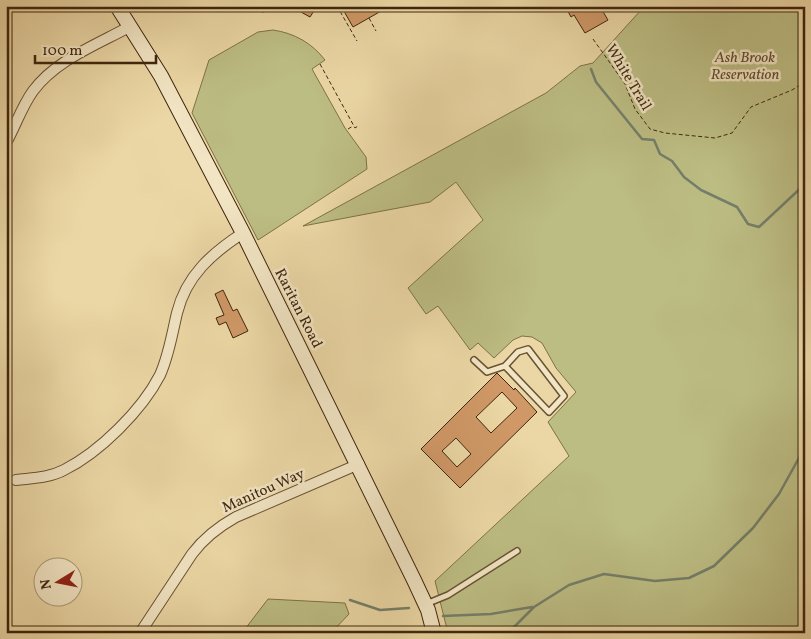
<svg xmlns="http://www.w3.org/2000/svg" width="811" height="639" font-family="Vollkorn,serif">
<rect width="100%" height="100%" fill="#ebd7a5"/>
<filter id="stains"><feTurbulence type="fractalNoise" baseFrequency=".004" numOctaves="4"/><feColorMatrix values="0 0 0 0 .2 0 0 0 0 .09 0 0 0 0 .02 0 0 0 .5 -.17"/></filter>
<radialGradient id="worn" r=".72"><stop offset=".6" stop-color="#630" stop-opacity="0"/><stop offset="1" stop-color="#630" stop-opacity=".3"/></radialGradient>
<path fill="#bcbd83" stroke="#7e7248" d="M 641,6 L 805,6 L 805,633 L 448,633 L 435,581 L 569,456 L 548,422 L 576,392 L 556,368 L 542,343 L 532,337 L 522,336 L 513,340 L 494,358 L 478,343 L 470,350 L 438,306 L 426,314 L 408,288 L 483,220 L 456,182 L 430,202 L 303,226 L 546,93 L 580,66 L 593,63 L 641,10 Z
M 273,30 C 294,33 312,43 325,60 L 312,69 L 345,128 L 366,157 L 367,169 L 258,240 L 192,113 L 209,60 L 258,32 Z
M 268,599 L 345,603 L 349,614 L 331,633 L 242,633 Z"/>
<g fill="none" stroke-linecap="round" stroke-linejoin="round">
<path stroke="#747f6a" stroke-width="2.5" d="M 591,69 L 596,82 L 642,139 L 654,140 L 660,154 L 672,161 L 684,177 L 701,190 L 737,207 L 748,224 L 759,227 L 805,184
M 350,600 L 380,610 L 409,608
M 443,616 L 491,614 L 532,607
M 508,633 L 534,607 L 569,585 L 604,574 L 655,581 L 689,578 L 714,566 L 753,528 L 779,494 L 805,447"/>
</g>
<path fill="#d09867" stroke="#3f260e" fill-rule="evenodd" d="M 290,6 L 317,6 L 310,17 Z
M 341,6 L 390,6 L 353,27 Z
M 565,6 L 606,6 L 602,10 L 608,20 L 585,33 L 574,15 L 571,17 Z
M 223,290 L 233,311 L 237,309 L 248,331 L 233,338 L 226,322 L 219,325 L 216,318 L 224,315 L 215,294 Z
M 497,373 L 514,390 L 515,388 L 537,412 L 460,488 L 421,449 ZM 502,392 L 517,408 L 491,433 L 476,417 ZM 456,438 L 471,454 L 457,467 L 442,451 Z"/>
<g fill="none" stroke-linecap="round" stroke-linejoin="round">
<defs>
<path id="lane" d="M 528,349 L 564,396 L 549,412 L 505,366 L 518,352 Z
M 474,360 L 487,372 L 505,366
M 426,604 L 448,595 L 517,551"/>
<path id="street" d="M 6,143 C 15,127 22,106 33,91 C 56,60 96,45 129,27
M 16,480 C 32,478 49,478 64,470 C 100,452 142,410 160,375 C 169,355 172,334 177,313 C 186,276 212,253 243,233
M 140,633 L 192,554 C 204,538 218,527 236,517 L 359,464"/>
<path id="secondary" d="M 117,6 L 161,76 L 243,233 L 414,580 L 428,610 L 434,633"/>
</defs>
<use href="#lane" stroke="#6a5234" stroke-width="8"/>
<use href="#street" stroke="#6a5234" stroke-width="12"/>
<use href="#secondary" stroke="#3f260e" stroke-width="16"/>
<path stroke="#3f260e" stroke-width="1" stroke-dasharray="4 2.5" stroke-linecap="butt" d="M 337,6 L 357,41
M 263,13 L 263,6
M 369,18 L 376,31
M 593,39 L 625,84 L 635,109 L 650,129 L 665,133 L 715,138 L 732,133 L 751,107 L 792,90 L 805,82
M 320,64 L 355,128 L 358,126
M 348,129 L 353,126"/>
<use href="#lane" stroke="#f2e5c4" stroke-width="5"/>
<use href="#street" stroke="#f2e5c4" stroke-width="10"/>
<use href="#secondary" stroke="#f2e5c4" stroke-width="14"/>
</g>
<g text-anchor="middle" stroke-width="5" stroke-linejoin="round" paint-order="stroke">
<g font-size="15" font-style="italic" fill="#5e4c2b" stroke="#f2e5c4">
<text x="745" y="62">Ash Brook<tspan x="745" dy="17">Reservation</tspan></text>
</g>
<g font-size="15" fill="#3f260e" stroke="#f2e5c4">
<text transform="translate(629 77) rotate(59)" y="5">White Trail</text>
<text transform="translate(299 308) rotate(63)" y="5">Raritan Road</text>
<text transform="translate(263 490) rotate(-24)" y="5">Manitou Way</text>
</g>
</g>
<rect width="811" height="639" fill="none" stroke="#ebd7a5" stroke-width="25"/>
<rect x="8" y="8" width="796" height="624" fill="none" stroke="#3f260e" stroke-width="2.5"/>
<rect x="12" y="12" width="786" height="614" fill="none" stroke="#3f260e"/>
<g transform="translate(58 582) rotate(260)"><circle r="24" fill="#f2e5c4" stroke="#aa997b"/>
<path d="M0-4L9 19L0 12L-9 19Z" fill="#8f2418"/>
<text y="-8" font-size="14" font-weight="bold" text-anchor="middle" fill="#3f260e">N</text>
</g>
<path d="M35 55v8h121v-8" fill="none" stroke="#3f260e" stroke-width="2.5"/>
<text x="42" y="55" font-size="15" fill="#3f260e" stroke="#f2e5c4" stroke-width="4" paint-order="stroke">100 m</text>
<rect width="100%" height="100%" filter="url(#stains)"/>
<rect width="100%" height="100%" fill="url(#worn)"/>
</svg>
